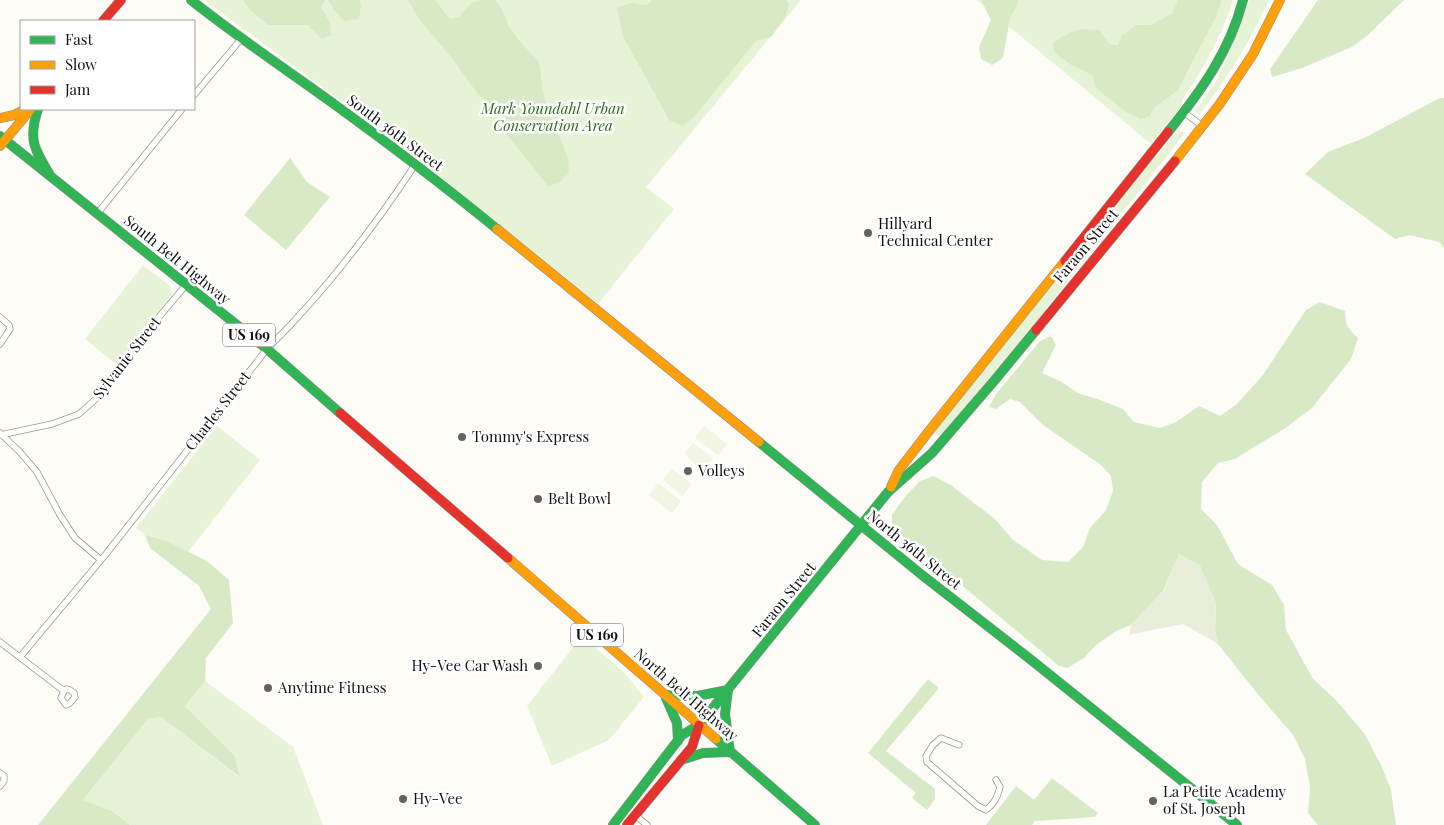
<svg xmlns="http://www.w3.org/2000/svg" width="1444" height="825" font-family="'Playfair Display',serif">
<rect width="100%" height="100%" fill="#fdfcf7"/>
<path fill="#e7f3d7" d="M 204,0 L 801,0 L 646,187 L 674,209 L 598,304 L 395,140 Z
M 977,0 L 1233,0 C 1222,36 1204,68 1183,99 L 1181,107 L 1151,144 Z
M 1249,0 L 1269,0 C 1250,41 1227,79 1199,115 L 1195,111 L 1215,83 L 1227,60 L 1230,47 L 1240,25 Z
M 1182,131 L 1185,133 L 1024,337 L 955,420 L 940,437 L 933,432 L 1154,155 L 1157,156 L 1174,135 Z
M 143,265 L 170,286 L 172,296 L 151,320 L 117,365 L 85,339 Z
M 217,426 L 260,460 L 188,552 L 167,541 L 145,535 L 136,528 Z
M 582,636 L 625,673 L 644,697 L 609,740 L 552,766 L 527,706 Z
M 205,681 L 293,747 L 323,825 L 130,825 L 112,811 L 83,800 L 148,719 L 161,717 L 239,777 L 234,755 L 185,706 Z"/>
<path fill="#d8eac5" d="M 243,0 L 325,0 L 321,7 L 330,23 L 331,35 L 322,39 L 308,25 L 268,25 L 251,11 Z
M 328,0 L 359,0 L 361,5 L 359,19 L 344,21 L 334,10 Z
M 408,0 L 435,0 L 450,19 L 460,17 C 471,0 474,0 495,0 C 503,8 505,18 510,28 C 517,40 529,51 539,61 L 543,93 L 552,120 L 568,157 L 569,173 L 559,183 L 548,186 L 504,131 L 492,106 L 478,94 L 451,57 L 419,19 Z
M 652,0 L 786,0 L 789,5 L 785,18 L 771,37 L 756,41 L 693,118 L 682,126 L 669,120 L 623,36 L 617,7 L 632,3 L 647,5 Z
M 981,0 L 1018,0 L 1017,6 L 1010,18 L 1003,58 L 992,65 L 981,59 L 979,47 L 991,20 Z
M 1178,0 L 1222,0 L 1215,19 L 1177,91 L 1154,108 L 1150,116 L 1141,119 L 1126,112 L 1097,89 L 1092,75 L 1071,65 L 1054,52 L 1053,42 L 1069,33 L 1083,29 L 1100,30 L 1109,44 L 1118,45 L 1122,35 L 1137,25 L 1150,25 L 1172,14 Z
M 1318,0 L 1404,0 L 1368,35 L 1352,47 L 1302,68 L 1272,77 L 1270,69 Z
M 1440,98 L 1444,98 L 1444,248 L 1439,242 L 1409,235 L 1395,239 L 1305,174 L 1328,152 L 1364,138 Z
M 290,158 L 307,182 L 330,197 L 286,250 L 244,215 Z
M 1320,302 L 1345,311 C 1345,324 1348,329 1358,338 L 1351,359 L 1312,408 L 1284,429 L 1235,459 L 1218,463 L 1202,482 L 1201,509 L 1217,525 L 1238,564 L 1272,585 L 1284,605 L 1286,630 L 1313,679 L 1335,699 L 1364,733 L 1381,765 L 1391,790 L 1396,825 L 1318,825 L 1308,813 L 1310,787 L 1305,759 L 1293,735 L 1257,693 L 1217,643 L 1215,628 L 1216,604 L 1200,566 L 1179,554 L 1163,591 L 1131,625 L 1116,631 L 1096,645 L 1084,658 L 1067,668 L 1059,666 L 901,535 L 892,525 L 892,515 L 904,498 L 920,481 L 934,476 L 952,486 L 995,519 L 1013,540 L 1042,560 L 1068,562 L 1083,547 L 1090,528 L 1106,510 L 1113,491 L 1111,476 L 1101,465 L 1043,425 L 1020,402 L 1010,399 L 996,409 L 989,407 L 996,394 L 1040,341 L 1051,336 L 1056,345 L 1042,373 L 1060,381 L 1078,393 L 1100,400 L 1123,409 L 1134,422 L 1160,428 L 1176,422 L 1199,406 L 1220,416 L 1237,404 L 1263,375 L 1306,310 Z
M 145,535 L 167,541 L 207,561 L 229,580 L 233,623 L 206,658 L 205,681 L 185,706 L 234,755 L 240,777 L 161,717 L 148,719 L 83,800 L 112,811 L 130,825 L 38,825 L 211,609 L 199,586 L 150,548 Z
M 928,679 L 939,688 L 886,751 L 935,789 L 935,799 L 927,810 L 912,798 L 916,793 L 868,753 Z
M 1052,778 L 1098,813 L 1095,817 L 1035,821 L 1032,825 L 986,825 L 1016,786 L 1034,800 Z"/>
<path fill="#e9eedb" d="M 1179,554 L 1200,566 L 1216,604 L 1215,628 L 1217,643 L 1183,624 L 1147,631 L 1129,635 L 1131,625 L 1164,590 Z"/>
<path fill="#f0f6e1" d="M 704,426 L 727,444 L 718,455 L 695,438 Z
M 693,443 L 713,458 L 703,470 L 684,454 Z
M 672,469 L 692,484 L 682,496 L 663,480 Z
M 658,483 L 681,501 L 672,513 L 649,495 Z"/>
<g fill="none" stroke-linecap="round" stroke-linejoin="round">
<defs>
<path id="street" d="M 194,95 L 242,38
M 1184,112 L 1202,126
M 97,214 L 182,109
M 0,317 L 9,325 L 10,329 L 0,344
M 0,433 L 19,451 L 37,472 L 60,515 L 75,538 L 101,560
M 0,435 L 52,424 L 79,414 L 98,397 L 143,336 L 186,285
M 0,642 L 64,691
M 20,657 L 106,554 L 267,349 C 323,294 372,230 415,165
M 66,689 L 70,690 L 74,693 L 75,697 L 70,703 L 66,705 L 61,698 L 64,691 Z
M 959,745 L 941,738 L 933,745 L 926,756 L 927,762 L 978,806 L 986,810 C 994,804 997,798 1000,787 L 996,780
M 0,773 L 4,776 L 4,781 L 0,786
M 635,815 L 647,825"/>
<path id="fast" d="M 191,0 C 235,35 281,66 327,99 C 385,141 442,184 497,229
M 38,109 C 28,139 34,149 50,175
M 1168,132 C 1201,91 1230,51 1243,0
M 0,136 L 267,349 L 340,413
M 759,442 L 922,575 L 1030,659 L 1237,825
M 665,695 L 697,696 L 728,690 L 725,714 L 730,752 L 703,753 L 681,760
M 666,698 L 677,723 L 678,741
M 716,739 L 815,825
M 613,825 L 682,735 L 699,725 L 888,492 L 932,453 L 994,381 L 1036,330"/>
<path id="slow" d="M 0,118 L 14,115 L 26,109
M 0,146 L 31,109
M 1175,161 L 1219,105 L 1253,54 L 1280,0
M 497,229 L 759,442
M 891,487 L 899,470 L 929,431 L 1065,261
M 508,558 L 716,739"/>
<path id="jam" d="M 103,21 L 121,0
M 1065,261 L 1168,132
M 1036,330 L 1175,161
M 340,413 L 508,558
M 627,825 L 692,747 L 699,725"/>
</defs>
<use href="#street" stroke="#979795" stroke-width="7"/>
<use href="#fast" stroke="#8e8d8b" stroke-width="10"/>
<use href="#slow" stroke="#8e8d8b" stroke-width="10"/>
<use href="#jam" stroke="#8e8d8b" stroke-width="10"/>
<use href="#street" stroke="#fffffe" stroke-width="5.5"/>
<use href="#fast" stroke="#30b455" stroke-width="9"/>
<use href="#slow" stroke="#ff9f0a" stroke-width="9"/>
<use href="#jam" stroke="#e5322d" stroke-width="9"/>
</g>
<g fill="#646362" stroke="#fff" stroke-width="2">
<circle cx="868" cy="233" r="5"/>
<circle cx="462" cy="437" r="5"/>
<circle cx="688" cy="471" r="5"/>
<circle cx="538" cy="499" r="5"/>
<circle cx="538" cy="666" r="5"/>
<circle cx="268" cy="688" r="5"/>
<circle cx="403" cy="799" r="5"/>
<circle cx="1153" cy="801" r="5"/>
</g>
<g text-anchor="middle" stroke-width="5" stroke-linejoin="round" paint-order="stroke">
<g fill="#fff" stroke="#585858" stroke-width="1">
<rect x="223" y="323.5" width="52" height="23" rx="4"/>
<rect x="571" y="623.5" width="52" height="23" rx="4"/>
</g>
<g font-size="14" font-weight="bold" fill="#111">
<text x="249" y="340">US 169</text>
<text x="597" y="640">US 169</text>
</g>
<g font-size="15" font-style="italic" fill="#2f6b1f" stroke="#fff">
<text x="553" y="114">Mark Youndahl Urban<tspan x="553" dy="17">Conservation Area</tspan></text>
</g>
<g font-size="15" fill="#111" stroke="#fff">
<text transform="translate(395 133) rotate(37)" y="5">South 36th Street</text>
<text transform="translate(1086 246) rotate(-50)" y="5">Faraon Street</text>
<text transform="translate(177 260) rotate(39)" y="5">South Belt Highway</text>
<text transform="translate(127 358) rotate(-52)" y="5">Sylvanie Street</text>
<text transform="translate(218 411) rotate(-52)" y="5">Charles Street</text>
<text transform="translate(914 550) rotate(39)" y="5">North 36th Street</text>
<text transform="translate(784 600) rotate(-51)" y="5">Faraon Street</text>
<text transform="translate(686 695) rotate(41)" y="5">North Belt Highway</text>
</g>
<g font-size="15" fill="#111" stroke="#fff" text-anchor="start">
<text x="878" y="229">Hillyard<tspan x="878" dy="17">Technical Center</tspan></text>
<text x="472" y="442">Tommy's Express</text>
<text x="698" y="476">Volleys</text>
<text x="548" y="504">Belt Bowl</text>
<text x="528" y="671" text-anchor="end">Hy-Vee Car Wash</text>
<text x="278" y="693">Anytime Fitness</text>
<text x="1163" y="797">La Petite Academy<tspan x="1163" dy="17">of St. Joseph</tspan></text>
<text x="413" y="804">Hy-Vee</text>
</g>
</g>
<rect x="20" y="20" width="175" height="90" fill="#ffffff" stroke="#a0a0a0"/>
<rect x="30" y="36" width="25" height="8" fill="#30b455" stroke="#a0a0a0"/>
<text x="65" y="45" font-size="15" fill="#111111">Fast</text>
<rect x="30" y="61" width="25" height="8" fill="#ff9f0a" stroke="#a0a0a0"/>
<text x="65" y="70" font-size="15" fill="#111111">Slow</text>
<rect x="30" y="86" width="25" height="8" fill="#e5322d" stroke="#a0a0a0"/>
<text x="65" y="95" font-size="15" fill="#111111">Jam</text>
</svg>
